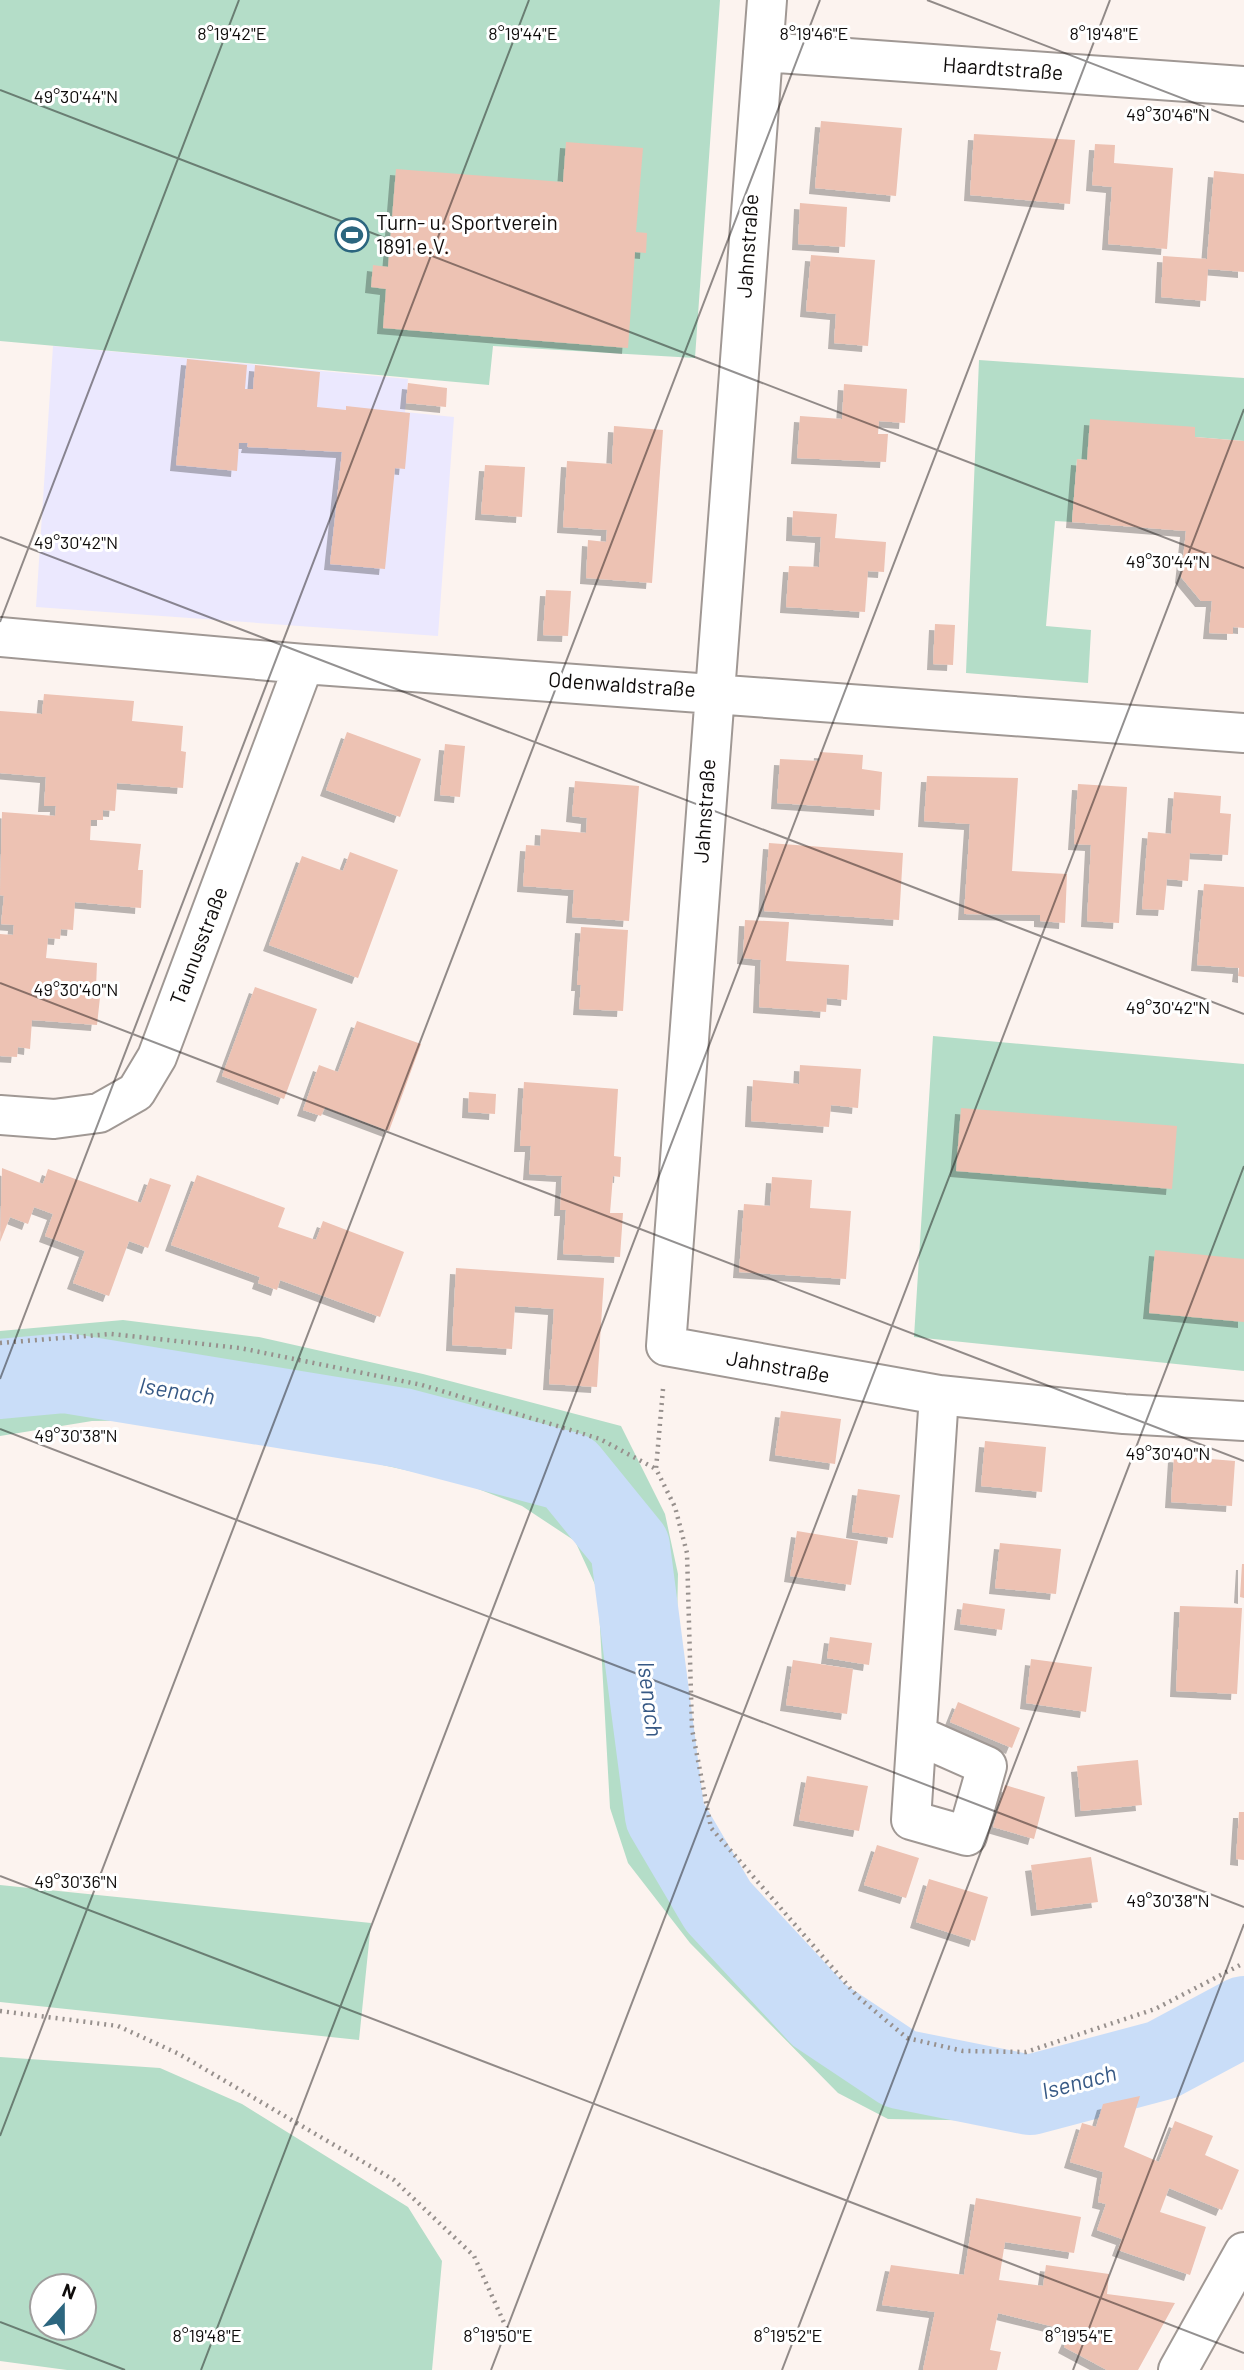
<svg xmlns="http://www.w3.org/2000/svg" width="1244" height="2370" font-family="Barlow,sans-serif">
<defs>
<filter id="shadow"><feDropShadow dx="-6" dy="6" stdDeviation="0" flood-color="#0004"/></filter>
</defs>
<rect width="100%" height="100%" fill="#fcf3ef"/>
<path fill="#ebe8fe" d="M 53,346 L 408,379 L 405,412 L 454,417 L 438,636 L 36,607 Z"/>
<path fill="#b4ddc8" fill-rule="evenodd" d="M 0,0 L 720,0 L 695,358 L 493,346 L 489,385 L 0,341 Z
M 979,360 L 1244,378 L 1244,441 L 1195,437 L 1195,427 L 1087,460 L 1077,459 L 1072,522 L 1055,521 L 1046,626 L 1091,630 L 1088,683 L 966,673 Z
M 933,1036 L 1244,1064 L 1244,1371 L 914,1337 Z
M 123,1320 L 259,1337 L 423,1374 L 621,1426 L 665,1514 L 678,1574 L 676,1669 L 688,1822 L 753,1908 L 861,2021 L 930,2068 L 1037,2074 L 1244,1992 L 1244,2038 L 1137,2094 L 1061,2113 L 1004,2121 L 888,2119 L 838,2093 L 690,1943 L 628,1863 L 610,1808 L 598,1591 L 575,1541 L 522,1506 L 460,1482 L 178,1420 L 92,1421 L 0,1436 L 0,1331 Z
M 0,1885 L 371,1923 L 359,2040 L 0,2002 Z
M 0,2057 L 160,2068 L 242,2104 L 408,2207 L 442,2261 L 432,2370 L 67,2370 L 0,2361 ZM 42,2286 L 84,2286 L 84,2328 L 42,2328 Z"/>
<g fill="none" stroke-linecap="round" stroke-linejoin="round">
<path stroke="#c9ddf8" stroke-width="80" d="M 0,1379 L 65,1373 L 402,1428 L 569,1472 L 630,1547 L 665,1816 L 718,1906 L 819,2015 L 900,2069 L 1030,2095 L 1162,2060 L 1244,2016"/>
</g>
<path fill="#edc2b3" filter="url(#shadow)" d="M 821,121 L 902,128 L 896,196 L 815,188 Z
M 974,134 L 1075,140 L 1070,204 L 970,195 Z
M 566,142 L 643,148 L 636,232 L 647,233 L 646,253 L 635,252 L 628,348 L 383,328 L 386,289 L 371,287 L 373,265 L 388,267 L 396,169 L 563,182 Z
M 1095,144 L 1115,145 L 1114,163 L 1173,168 L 1167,249 L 1108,244 L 1112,187 L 1092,185 Z
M 1214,171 L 1244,174 L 1244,272 L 1208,269 L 1206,301 L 1161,297 L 1163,256 L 1207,259 Z
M 800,203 L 847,207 L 845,247 L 798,244 Z
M 811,255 L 875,260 L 868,346 L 834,343 L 836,314 L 806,311 Z
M 187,359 L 247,365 L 245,389 L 253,389 L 255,365 L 320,372 L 317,407 L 346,410 L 346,406 L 410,413 L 405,469 L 395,468 L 385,569 L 330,564 L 342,452 L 247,447 L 248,443 L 239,443 L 237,471 L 176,465 Z
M 408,383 L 447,388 L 446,407 L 406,403 Z
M 844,384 L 907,389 L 905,423 L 879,421 L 878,434 L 888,434 L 886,462 L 797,458 L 800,416 L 842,419 Z
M 1090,419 L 1195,427 L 1195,437 L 1244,441 L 1244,628 L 1233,627 L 1233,634 L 1209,633 L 1212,601 L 1201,601 L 1181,577 L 1186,531 L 1072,522 L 1077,459 L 1087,460 Z
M 614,426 L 663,430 L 652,583 L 586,578 L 588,540 L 606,542 L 607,530 L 563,527 L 567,461 L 612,464 Z
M 485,465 L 525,467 L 522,517 L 481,514 Z
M 793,511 L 837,514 L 835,538 L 886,542 L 884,572 L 868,571 L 865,612 L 786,607 L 789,566 L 819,567 L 821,537 L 792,535 Z
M 546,590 L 571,591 L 568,636 L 543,635 Z
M 935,624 L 955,625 L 953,665 L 933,664 Z
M 44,694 L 134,701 L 132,721 L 183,726 L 181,751 L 186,752 L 183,788 L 117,783 L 115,811 L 103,810 L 103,820 L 91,820 L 90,840 L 141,844 L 138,870 L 143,870 L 141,908 L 75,902 L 73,930 L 61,929 L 60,939 L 48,938 L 46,958 L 97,963 L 96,988 L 101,988 L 97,1025 L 32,1020 L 30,1049 L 18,1047 L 17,1057 L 0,1056 L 0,934 L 13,935 L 14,925 L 1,924 L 4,896 L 0,895 L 2,812 L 55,816 L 56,806 L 44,806 L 46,777 L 0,773 L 0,711 L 42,714 Z
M 347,732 L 421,759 L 400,817 L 326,790 Z
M 445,744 L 465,746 L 460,797 L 440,795 Z
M 820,752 L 863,755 L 862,769 L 882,772 L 880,810 L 777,803 L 780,759 L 819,761 Z
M 927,776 L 1018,778 L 1012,871 L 1067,874 L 1065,923 L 1040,921 L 1040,915 L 964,914 L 970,824 L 924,821 Z
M 575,781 L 639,786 L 629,921 L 572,917 L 574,890 L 523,886 L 526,845 L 540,846 L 541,829 L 586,833 L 587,818 L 572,816 Z
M 1078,784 L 1127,787 L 1119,923 L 1087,921 L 1091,845 L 1074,844 Z
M 1174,792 L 1221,796 L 1220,813 L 1231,814 L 1228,855 L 1190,853 L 1188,881 L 1167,879 L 1164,910 L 1142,909 L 1148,832 L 1171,834 Z
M 769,843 L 903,853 L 899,920 L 764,911 Z
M 350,852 L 398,870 L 358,978 L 269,945 L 302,856 L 343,871 Z
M 1204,884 L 1244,887 L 1244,977 L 1238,976 L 1239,968 L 1197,965 Z
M 745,920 L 789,922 L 786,961 L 849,965 L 847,1000 L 827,998 L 826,1012 L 759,1007 L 761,960 L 743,958 Z
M 581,927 L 628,930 L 623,1011 L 579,1009 L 581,985 L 577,985 Z
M 255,987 L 317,1009 L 284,1099 L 222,1076 Z
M 357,1021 L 421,1044 L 389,1131 L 325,1107 L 321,1116 L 303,1110 L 319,1065 L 338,1072 Z
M 800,1065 L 861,1069 L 858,1108 L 831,1105 L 829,1127 L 751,1121 L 753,1080 L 799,1084 Z
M 524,1082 L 618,1089 L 614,1156 L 621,1157 L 620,1177 L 613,1176 L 610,1213 L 623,1213 L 620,1257 L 563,1254 L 566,1210 L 560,1210 L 562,1176 L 529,1174 L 531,1146 L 520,1146 Z
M 469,1092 L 496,1094 L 495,1114 L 468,1112 Z
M 961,1108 L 1177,1126 L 1172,1189 L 956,1171 Z
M 2,1168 L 43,1184 L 48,1169 L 141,1203 L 150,1178 L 171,1185 L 148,1248 L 129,1241 L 109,1296 L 73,1283 L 85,1251 L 45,1236 L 53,1214 L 34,1207 L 28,1224 L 10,1217 L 0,1242 Z
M 197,1175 L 285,1208 L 278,1227 L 316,1240 L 323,1221 L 404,1252 L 380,1317 L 280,1280 L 277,1290 L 258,1283 L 260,1277 L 171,1245 Z
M 772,1177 L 812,1180 L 810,1208 L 851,1211 L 846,1279 L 739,1272 L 744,1204 L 770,1206 Z
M 1155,1250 L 1244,1259 L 1244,1322 L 1149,1313 Z
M 456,1268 L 604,1278 L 597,1387 L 549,1384 L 554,1309 L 515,1306 L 512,1349 L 452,1345 Z
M 781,1411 L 841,1419 L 835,1464 L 775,1455 Z
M 985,1441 L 1046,1447 L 1042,1492 L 981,1486 Z
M 1174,1456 L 1235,1461 L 1232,1506 L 1171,1502 Z
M 858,1489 L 900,1495 L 893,1538 L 852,1532 Z
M 797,1531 L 858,1541 L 851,1585 L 790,1576 Z
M 1000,1543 L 1061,1549 L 1056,1594 L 995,1588 Z
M 1242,1564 L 1244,1564 L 1244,1598 L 1240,1597 Z
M 963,1603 L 1005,1609 L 1002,1630 L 960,1624 Z
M 1180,1606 L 1242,1608 L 1237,1694 L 1176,1691 Z
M 830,1637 L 872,1643 L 869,1665 L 827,1658 Z
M 1031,1659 L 1092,1667 L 1086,1712 L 1026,1703 Z
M 793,1660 L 853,1669 L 847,1714 L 786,1705 Z
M 958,1702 L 1020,1728 L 1012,1748 L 950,1722 Z
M 1138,1760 L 1142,1805 L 1081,1811 L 1077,1766 Z
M 807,1776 L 868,1786 L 859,1831 L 799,1820 Z
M 1005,1785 L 1045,1797 L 1034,1839 L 993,1827 Z
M 1239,1812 L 1244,1812 L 1244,1860 L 1236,1859 Z
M 877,1845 L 919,1858 L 906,1898 L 864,1885 Z
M 1091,1857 L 1098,1902 L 1037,1910 L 1031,1865 Z
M 929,1879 L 988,1897 L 975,1941 L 916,1922 Z
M 1140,2096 L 1124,2147 L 1159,2162 L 1175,2121 L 1213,2136 L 1205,2155 L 1239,2170 L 1222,2210 L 1169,2188 L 1160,2212 L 1206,2227 L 1190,2275 L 1118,2250 L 1122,2239 L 1097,2230 L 1106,2204 L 1098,2202 L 1103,2172 L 1070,2162 L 1082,2123 L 1096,2127 L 1103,2104 Z
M 976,2198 L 1081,2217 L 1074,2253 L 1005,2242 L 999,2280 L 1043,2286 L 1046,2265 L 1109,2274 L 1107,2294 L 1175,2303 L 1138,2370 L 1107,2370 L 1064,2347 L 1071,2331 L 998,2313 L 990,2350 L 1001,2352 L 997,2370 L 923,2370 L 935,2312 L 882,2305 L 891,2265 L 964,2275 Z"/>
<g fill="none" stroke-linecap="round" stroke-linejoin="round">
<defs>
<path id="minor" d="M 767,0 L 666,1346 L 939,1395 L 1124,1414 L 1244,1421
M 763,52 L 1244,86
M 0,637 L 304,664 L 1244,733
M 0,1115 L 54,1119 L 99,1113 L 136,1092 L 157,1057 L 304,664
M 917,1735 L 987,1766 L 967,1836 L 911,1820 L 939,1395"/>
<path id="secondary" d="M 1178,2370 L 1244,2252"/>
</defs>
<use href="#minor" stroke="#a09894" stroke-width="42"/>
<use href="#secondary" stroke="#a09894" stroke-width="42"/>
<path stroke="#97908d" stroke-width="4.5" stroke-dasharray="2 5" stroke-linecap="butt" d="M 0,1343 L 111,1334 L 240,1348 L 422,1385 L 600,1439 L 656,1469
M 663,1389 L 656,1469 L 675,1507 L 687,1553 L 692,1729 L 711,1828 L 857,1996 L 907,2038 L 963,2051 L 1026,2052 L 1155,2009 L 1244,1963
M 0,2011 L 118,2026 L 179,2054 L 394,2180 L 474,2256 L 510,2336"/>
<use href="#minor" stroke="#fff" stroke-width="38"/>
<use href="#secondary" stroke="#fff" stroke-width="38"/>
</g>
<path fill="none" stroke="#0f0c0b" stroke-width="2" stroke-opacity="0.45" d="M 927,0 L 1244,122M 0,90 L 1244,568M 0,537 L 1244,1014M 0,622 L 239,0M 0,983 L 1244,1461M 0,1379 L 529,0M 0,1429 L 1244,1907M 0,1876 L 1244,2353M 0,2136 L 820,0M 0,2322 L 125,2370M 201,2370 L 1110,0M 491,2370 L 1244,409M 782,2370 L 1244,1166M 1073,2370 L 1244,1924"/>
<defs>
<symbol id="stadium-ring" viewBox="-11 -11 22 22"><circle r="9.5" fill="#fff" stroke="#2c667f" stroke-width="1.5"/><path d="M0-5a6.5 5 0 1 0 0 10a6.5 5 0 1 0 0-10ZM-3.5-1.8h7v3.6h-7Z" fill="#2c667f"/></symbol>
</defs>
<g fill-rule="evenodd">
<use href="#stadium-ring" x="333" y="216" width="38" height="38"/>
</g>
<g text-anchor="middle" stroke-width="6" stroke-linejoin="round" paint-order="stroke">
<g font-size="21" fill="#0f0c0b" stroke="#fff">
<text transform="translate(1003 69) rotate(4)" y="7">Haardtstraße</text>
<text transform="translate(748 246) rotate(-86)" y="7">Jahnstraße</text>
<text transform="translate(622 685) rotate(4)" y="7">Odenwaldstraße</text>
<text transform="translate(705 811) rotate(-86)" y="7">Jahnstraße</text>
<text transform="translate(199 946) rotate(-69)" y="7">Taunusstraße</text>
<text transform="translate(778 1367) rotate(10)" y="7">Jahnstraße</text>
</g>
<g font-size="21" fill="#0f0c0b" stroke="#fff" text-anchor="start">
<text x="376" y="230">Turn- u. Sportverein<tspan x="376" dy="24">1891 e.V.</tspan></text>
</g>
<g font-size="23" font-style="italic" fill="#375985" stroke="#fff">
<text transform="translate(177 1391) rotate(9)" y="8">Isenach</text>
<text transform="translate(650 1699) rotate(83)" y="8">Isenach</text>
<text transform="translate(1079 2082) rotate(-15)" y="8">Isenach</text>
</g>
</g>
<g font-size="18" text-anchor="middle" fill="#0f0c0b" stroke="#fff" stroke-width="6" stroke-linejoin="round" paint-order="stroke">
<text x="232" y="40">8°19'42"E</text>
<text x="523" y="40">8°19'44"E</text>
<text x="814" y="40">8°19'46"E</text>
<text x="1104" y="40">8°19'48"E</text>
<text x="76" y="103">49°30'44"N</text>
<text x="1168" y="121">49°30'46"N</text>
<text x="76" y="549">49°30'42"N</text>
<text x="1168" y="568">49°30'44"N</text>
<text x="76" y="996">49°30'40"N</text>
<text x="1168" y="1014">49°30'42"N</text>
<text x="76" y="1442">49°30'38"N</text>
<text x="1168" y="1460">49°30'40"N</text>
<text x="76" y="1888">49°30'36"N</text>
<text x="1168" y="1907">49°30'38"N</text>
<text x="207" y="2342">8°19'48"E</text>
<text x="498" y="2342">8°19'50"E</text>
<text x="788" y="2342">8°19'52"E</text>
<text x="1079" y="2342">8°19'54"E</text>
</g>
<g transform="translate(63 2307) rotate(21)"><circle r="33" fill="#ffffff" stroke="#9f9e9d" stroke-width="2"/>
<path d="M0-5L12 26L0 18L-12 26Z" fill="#2c667f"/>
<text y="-10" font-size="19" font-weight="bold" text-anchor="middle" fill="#0f0c0b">N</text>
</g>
</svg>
